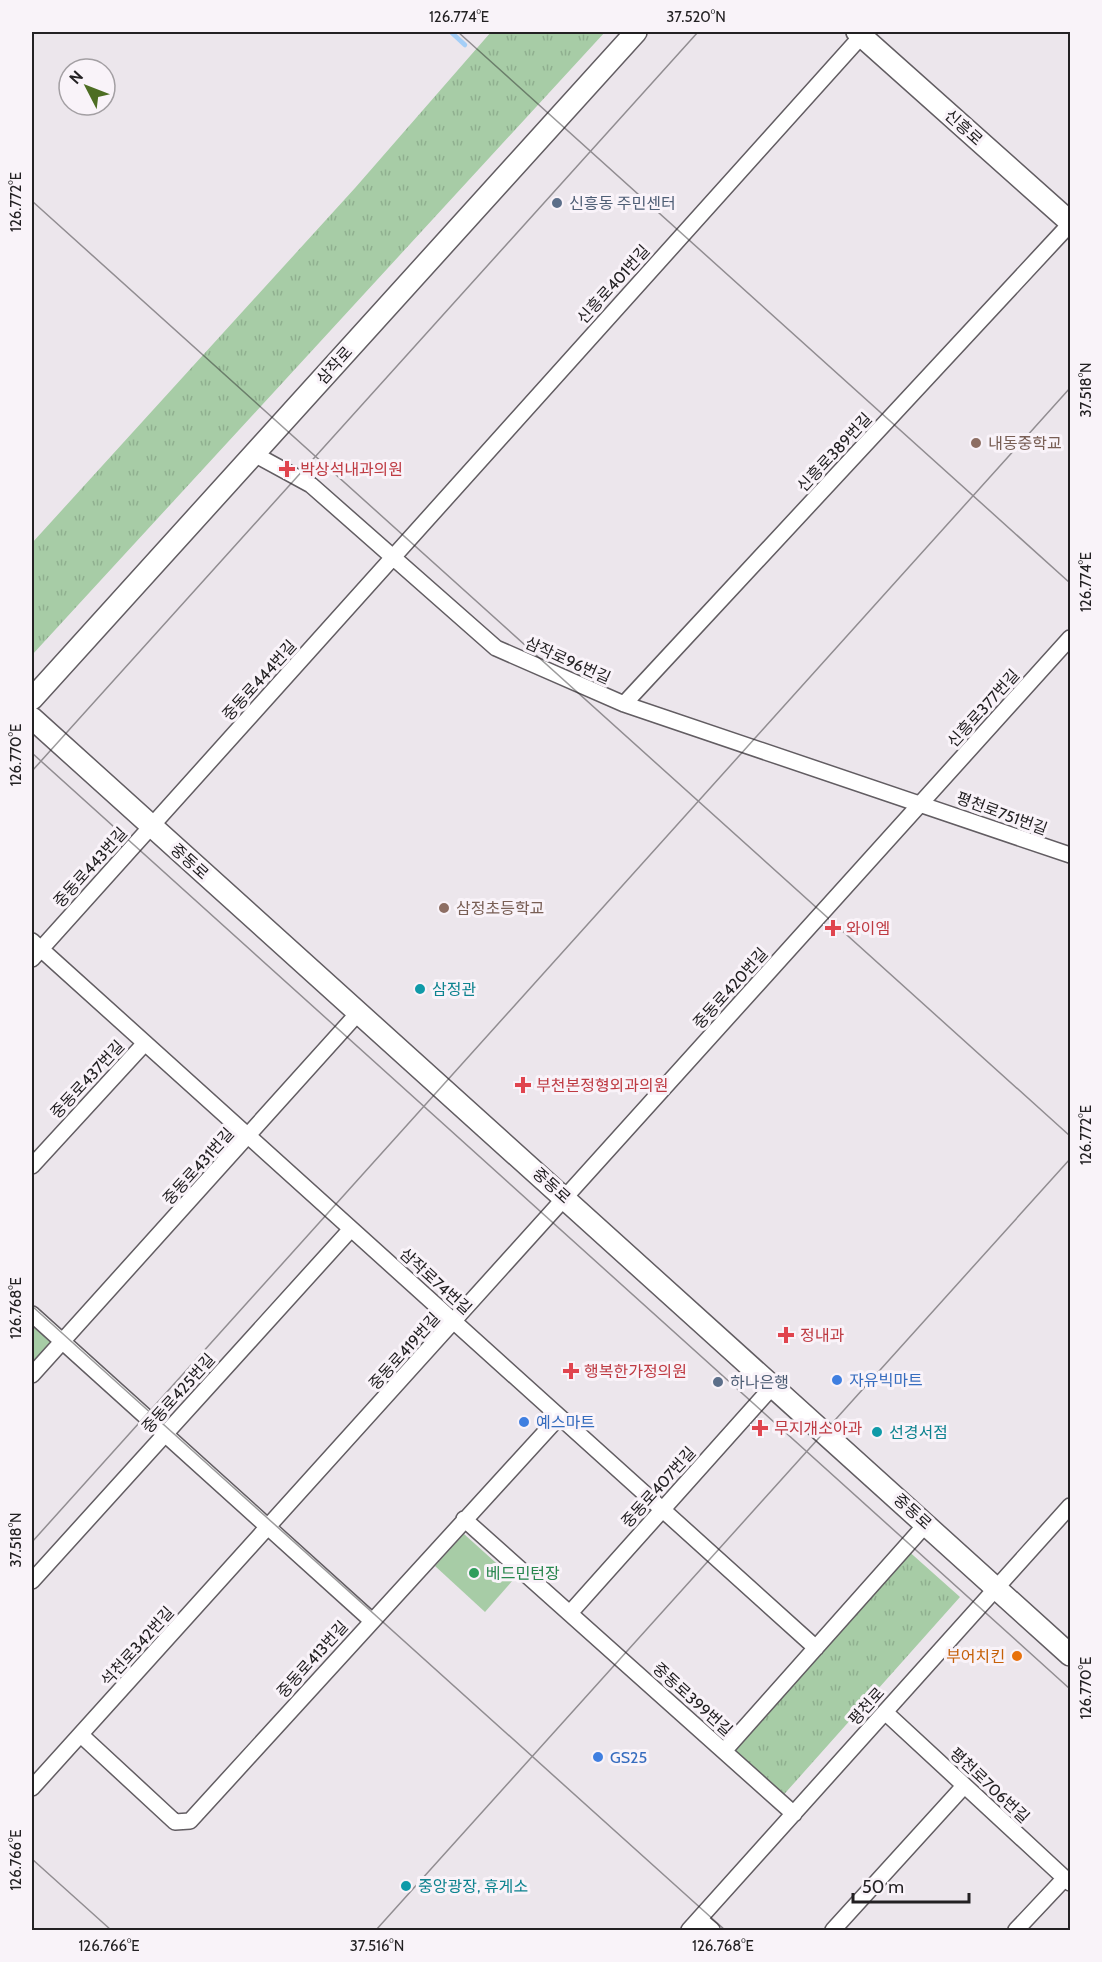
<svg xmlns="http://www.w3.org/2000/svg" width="1102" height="1962" font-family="Cabin,'Noto Sans KR',sans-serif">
<defs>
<pattern id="park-tufts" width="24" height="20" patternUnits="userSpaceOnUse" patternTransform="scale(1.5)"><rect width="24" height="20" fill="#a7cca6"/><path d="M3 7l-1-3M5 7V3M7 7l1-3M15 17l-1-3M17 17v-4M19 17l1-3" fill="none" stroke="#8faf8f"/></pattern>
</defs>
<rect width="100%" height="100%" fill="#ece6ec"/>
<path fill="#a7cca6" d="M 464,1534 L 514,1579 L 485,1612 L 435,1566 Z"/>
<path fill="url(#park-tufts)" d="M 491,32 L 605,32 L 32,655 L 32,543 L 355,188 Z
M 32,1314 L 61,1342 L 32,1375 Z
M 905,1548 L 960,1597 L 779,1800 L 724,1751 Z"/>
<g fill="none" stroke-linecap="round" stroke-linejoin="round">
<path stroke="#a4cef7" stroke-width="4.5" d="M 451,32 L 465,45"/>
<defs>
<path id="street" d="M 254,454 L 311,485 L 496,648 L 624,704 L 1070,855
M 624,704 L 1070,224
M 32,941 L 816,1648
M 32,959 L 865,32
M 32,1166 L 145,1043
M 32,1314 L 371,1620
M 32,1375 L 359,1012
M 464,1519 L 794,1814
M 32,1581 L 351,1229
M 570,1613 L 773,1386
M 885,1712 L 1070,1883
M 81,1735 L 175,1822 L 190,1821 L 559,1417
M 724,1751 L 926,1524
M 32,1788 L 1070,638
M 699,1919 L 712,1930
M 689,1930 L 1070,1506
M 833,1930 L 964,1786
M 1016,1930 L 1065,1878"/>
<path id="secondary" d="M 857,32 L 1070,222
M 32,699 L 636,32
M 32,718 L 1070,1655"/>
</defs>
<use href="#street" stroke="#625d62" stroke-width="18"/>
<use href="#secondary" stroke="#625d62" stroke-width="24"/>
<use href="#street" stroke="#fff" stroke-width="15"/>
<use href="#secondary" stroke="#fff" stroke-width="21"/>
</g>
<path fill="none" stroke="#232123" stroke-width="1.5" stroke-opacity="0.45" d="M 458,32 L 1070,583M 32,201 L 1070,1136M 32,753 L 1070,1689M 32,771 L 698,32M 32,1306 L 725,1930M 32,1542 L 1070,388M 32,1859 L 111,1930M 376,1930 L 1070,1159"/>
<g fill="#5c6f8a" stroke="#f9f3f9" stroke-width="2">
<circle cx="557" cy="203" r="6"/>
<circle cx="718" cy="1382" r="6"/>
</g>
<g fill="#8d6e63" stroke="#f9f3f9" stroke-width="2">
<circle cx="976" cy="443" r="6"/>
<circle cx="444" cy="908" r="6"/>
</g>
<g fill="#e0444e" stroke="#f9f3f9" stroke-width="2">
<path d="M284 460h6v6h6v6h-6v6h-6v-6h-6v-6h6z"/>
<path d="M830 919h6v6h6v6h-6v6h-6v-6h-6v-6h6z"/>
<path d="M520 1076h6v6h6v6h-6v6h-6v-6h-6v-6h6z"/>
<path d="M783 1326h6v6h6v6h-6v6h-6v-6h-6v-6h6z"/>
<path d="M568 1362h6v6h6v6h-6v6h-6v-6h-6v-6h6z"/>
<path d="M757 1419h6v6h6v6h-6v6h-6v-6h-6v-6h6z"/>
</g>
<g fill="#0f9aa8" stroke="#f9f3f9" stroke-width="2">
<circle cx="420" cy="989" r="6"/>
<circle cx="877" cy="1432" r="6"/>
<circle cx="406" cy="1886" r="6"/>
</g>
<g fill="#3f7fe0" stroke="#f9f3f9" stroke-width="2">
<circle cx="837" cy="1380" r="6"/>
<circle cx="524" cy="1422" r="6"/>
<circle cx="598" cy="1757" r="6"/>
</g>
<circle fill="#2e9e5b" stroke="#f9f3f9" stroke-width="2" cx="474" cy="1573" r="6"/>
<circle fill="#e8710a" stroke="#f9f3f9" stroke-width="2" cx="1017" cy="1656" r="6"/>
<g text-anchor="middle" stroke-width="6" stroke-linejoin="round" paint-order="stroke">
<g font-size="16" fill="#232123" stroke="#f9f3f9">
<text transform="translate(964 127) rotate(42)" y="6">신흥로</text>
<text transform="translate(613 284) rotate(-48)" y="6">신흥로401번길</text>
<text transform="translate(334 365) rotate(-48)" y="6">삼작로</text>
<text transform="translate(834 452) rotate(-47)" y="6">신흥로389번길</text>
<text transform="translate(568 660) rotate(24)" y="6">삼작로96번길</text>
<text transform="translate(259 680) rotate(-48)" y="6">중동로444번길</text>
<text transform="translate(983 708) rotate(-48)" y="6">신흥로377번길</text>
<text transform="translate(1002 813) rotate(20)" y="6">평천로751번길</text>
<text transform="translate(190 861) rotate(42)" y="6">중동로</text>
<text transform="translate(90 867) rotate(-48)" y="6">중동로443번길</text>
<text transform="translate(730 988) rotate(-48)" y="6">중동로420번길</text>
<text transform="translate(87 1079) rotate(-47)" y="6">중동로437번길</text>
<text transform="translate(198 1166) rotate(-48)" y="6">중동로431번길</text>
<text transform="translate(552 1185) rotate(42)" y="6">중동로</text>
<text transform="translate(436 1281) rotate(42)" y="6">삼작로74번길</text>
<text transform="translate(404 1351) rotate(-48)" y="6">중동로419번길</text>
<text transform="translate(178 1393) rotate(-48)" y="6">중동로425번길</text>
<text transform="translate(658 1487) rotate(-48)" y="6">중동로407번길</text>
<text transform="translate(913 1511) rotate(42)" y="6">중동로</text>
<text transform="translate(137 1646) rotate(-48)" y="6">석천로342번길</text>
<text transform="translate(312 1659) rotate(-48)" y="6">중동로413번길</text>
<text transform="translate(693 1699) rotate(42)" y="6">중동로399번길</text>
<text transform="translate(866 1706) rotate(-48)" y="6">평천로</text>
<text transform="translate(990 1785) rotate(43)" y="6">평천로706번길</text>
</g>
<g font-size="16" fill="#4e5e75" stroke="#f9f3f9" text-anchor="start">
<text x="569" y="209">신흥동 주민센터</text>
<text x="730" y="1388">하나은행</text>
</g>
<g font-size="16" fill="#785e54" stroke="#f9f3f9" text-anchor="start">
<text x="988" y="449">내동중학교</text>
<text x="456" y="914">삼정초등학교</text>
</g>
<g font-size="16" fill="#be3a42" stroke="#f9f3f9" text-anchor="start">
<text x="300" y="475">박상석내과의원</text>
<text x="846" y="934">와이엠</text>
<text x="536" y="1091">부천본정형외과의원</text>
<text x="800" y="1341">정내과</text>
<text x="584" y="1377">행복한가정의원</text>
<text x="774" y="1434">무지개소아과</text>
</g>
<g font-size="16" fill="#0d838f" stroke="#f9f3f9" text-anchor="start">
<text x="432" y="995">삼정관</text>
<text x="889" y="1438">선경서점</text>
<text x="418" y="1892">중앙광장, 휴게소</text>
</g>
<g font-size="16" fill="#366cbe" stroke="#f9f3f9" text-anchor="start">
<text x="849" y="1386">자유빅마트</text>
<text x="536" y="1428">예스마트</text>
<text x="610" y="1763">GS25</text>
</g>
<g font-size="16" fill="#27864d" stroke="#f9f3f9" text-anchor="start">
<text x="486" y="1579">베드민턴장</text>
</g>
<g font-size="16" fill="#c56008" stroke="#f9f3f9" text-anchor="end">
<text x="1005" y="1662">부어치킨</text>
</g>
</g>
<rect width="1102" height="1962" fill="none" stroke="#f9f3f9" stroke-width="66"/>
<g transform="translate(87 87) rotate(312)"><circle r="28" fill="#f9f3f9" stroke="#a39fa3" stroke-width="1.5"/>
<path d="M0-4.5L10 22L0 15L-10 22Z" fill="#4d6d23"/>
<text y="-9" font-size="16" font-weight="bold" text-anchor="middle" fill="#232123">N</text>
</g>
<path d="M853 1893v9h116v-9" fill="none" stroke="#232123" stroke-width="3"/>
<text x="862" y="1893" font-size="18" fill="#232123" stroke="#f9f3f9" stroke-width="4.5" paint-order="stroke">50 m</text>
<rect x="33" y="33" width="1036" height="1896" fill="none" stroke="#232123" stroke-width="2"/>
<g font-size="15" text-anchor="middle" fill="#232123">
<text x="459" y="22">126.774°E</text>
<text x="696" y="22">37.520°N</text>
<text transform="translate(16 202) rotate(-90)" y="5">126.772°E</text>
<text transform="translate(1086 390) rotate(-90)" y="5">37.518°N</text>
<text transform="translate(1086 582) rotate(-90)" y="5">126.774°E</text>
<text transform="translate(16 755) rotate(-90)" y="5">126.770°E</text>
<text transform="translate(1086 1135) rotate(-90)" y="5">126.772°E</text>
<text transform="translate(16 1308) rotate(-90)" y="5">126.768°E</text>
<text transform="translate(16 1540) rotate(-90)" y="5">37.518°N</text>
<text transform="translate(1086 1688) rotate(-90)" y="5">126.770°E</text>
<text transform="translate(16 1860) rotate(-90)" y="5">126.766°E</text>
<text x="109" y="1951">126.766°E</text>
<text x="377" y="1951">37.516°N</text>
<text x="723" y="1951">126.768°E</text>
</g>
</svg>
